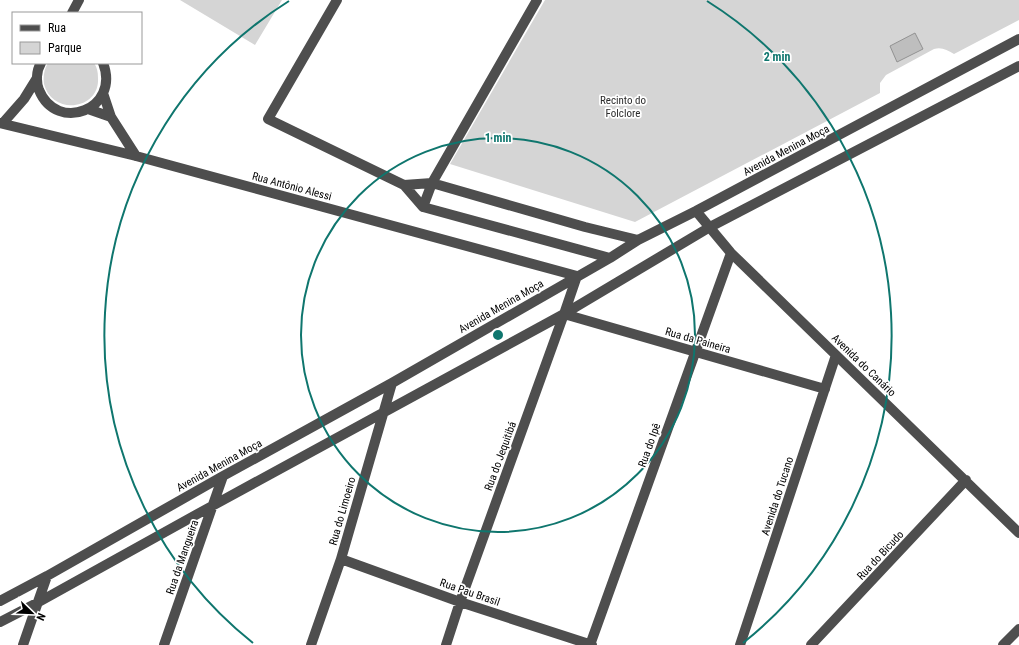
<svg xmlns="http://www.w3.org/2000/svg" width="1019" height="645" font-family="'Roboto Condensed',sans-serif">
<rect width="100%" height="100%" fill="#fff"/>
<path fill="#d5d5d5" d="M 180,0 L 282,0 L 255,45 Z
M 545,0 L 1019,0 L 1019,20 L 954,54 C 947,50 942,47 934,49 L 886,75 L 880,83 L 880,93 L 635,222 L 450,164 Z
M 48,63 L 94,63 C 97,67 98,72 98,78 C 100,110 52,116 44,84 C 43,77 44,69 48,63 Z"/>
<path fill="#bebebe" stroke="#929292" d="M 915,33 L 923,49 L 897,62 L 890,46 Z"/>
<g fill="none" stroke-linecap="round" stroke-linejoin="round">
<path stroke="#4e4e4e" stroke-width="10" d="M 337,0 L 268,119 L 404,185 L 423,207 L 610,258
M 72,13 L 79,0
M 41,63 C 36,71 36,82 39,90 C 57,134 121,109 103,63
M 103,93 L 111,117 L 136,156
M 88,109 L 111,117
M 0,123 L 136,156 L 577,276 L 564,314 L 460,602 L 446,645
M 3,123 L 24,99 L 37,78
M 404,185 L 432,183 L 585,227 L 638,240
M 423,207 L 432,183 L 537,0
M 696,211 L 731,253 L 1019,533
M 564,314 L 825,389
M 341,559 L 460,602 L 592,645
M 0,601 L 47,576 L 223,476 L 392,383 L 610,258 L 638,240 L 696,211 L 1019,39
M 0,622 L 37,603 L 212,506 L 564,314 L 710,227 L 1019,66
M 23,645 L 47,576
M 164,645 L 223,476
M 311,645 L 341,559 L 392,383
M 590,645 L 731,253
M 740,645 L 836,355
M 811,645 L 966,480
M 1003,645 L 1019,629"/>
</g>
<g fill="none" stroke="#0f766e" stroke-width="2">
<circle cx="498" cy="335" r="197"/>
<path d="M253 643A394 394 0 0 1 289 1M707 1A394 394 0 0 1 743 643"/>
</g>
<g text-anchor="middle" stroke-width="3.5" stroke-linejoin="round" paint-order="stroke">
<g font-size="11" fill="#2c2c2c" stroke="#fff">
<text x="623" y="104">Recinto do<tspan x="623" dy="13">Folclore</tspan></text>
</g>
<g font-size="11" fill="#000" stroke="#fff">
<text transform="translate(786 150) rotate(-28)" y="4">Avenida Menina Moça</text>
<text transform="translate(292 186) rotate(15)" y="4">Rua Antônio Alessi</text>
<text transform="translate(501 306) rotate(-30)" y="4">Avenida Menina Moça</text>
<text transform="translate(698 340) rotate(16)" y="4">Rua da Paineira</text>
<text transform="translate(864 365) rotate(44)" y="4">Avenida do Canário</text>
<text transform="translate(649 445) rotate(-70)" y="4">Rua do Ipê</text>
<text transform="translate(500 456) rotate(-70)" y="4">Rua do Jequitibá</text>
<text transform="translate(219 465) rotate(-29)" y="4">Avenida Menina Moça</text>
<text transform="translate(777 496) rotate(-72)" y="4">Avenida do Tucano</text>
<text transform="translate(342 511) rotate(-74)" y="4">Rua do Limoeiro</text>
<text transform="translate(880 555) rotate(-47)" y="4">Rua do Bicudo</text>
<text transform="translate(182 557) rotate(-71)" y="4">Rua da Mangueira</text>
<text transform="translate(470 592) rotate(19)" y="4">Rua Pau Brasil</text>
</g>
</g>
<circle cx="498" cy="335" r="6" fill="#0f766e" stroke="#fff" stroke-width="2"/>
<g font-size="12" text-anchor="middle" font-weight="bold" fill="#0f766e" stroke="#fff" stroke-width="3.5" stroke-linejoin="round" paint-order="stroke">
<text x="777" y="61">2 min</text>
<text x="498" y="142">1 min</text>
</g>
<rect x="12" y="12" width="130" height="52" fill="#ffffff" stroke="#999999"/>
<rect x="20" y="25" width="20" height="6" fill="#4e4e4e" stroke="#999999"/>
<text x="48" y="32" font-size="12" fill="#000000">Rua</text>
<rect x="20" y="42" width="20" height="12" fill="#d5d5d5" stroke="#999999"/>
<text x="48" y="52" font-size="12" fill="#000000">Parque</text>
<g transform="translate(32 613) rotate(113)" stroke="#ffffff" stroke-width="3" paint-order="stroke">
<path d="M0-3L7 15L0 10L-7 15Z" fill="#000000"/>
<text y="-6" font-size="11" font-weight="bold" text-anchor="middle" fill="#000000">N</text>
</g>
</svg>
